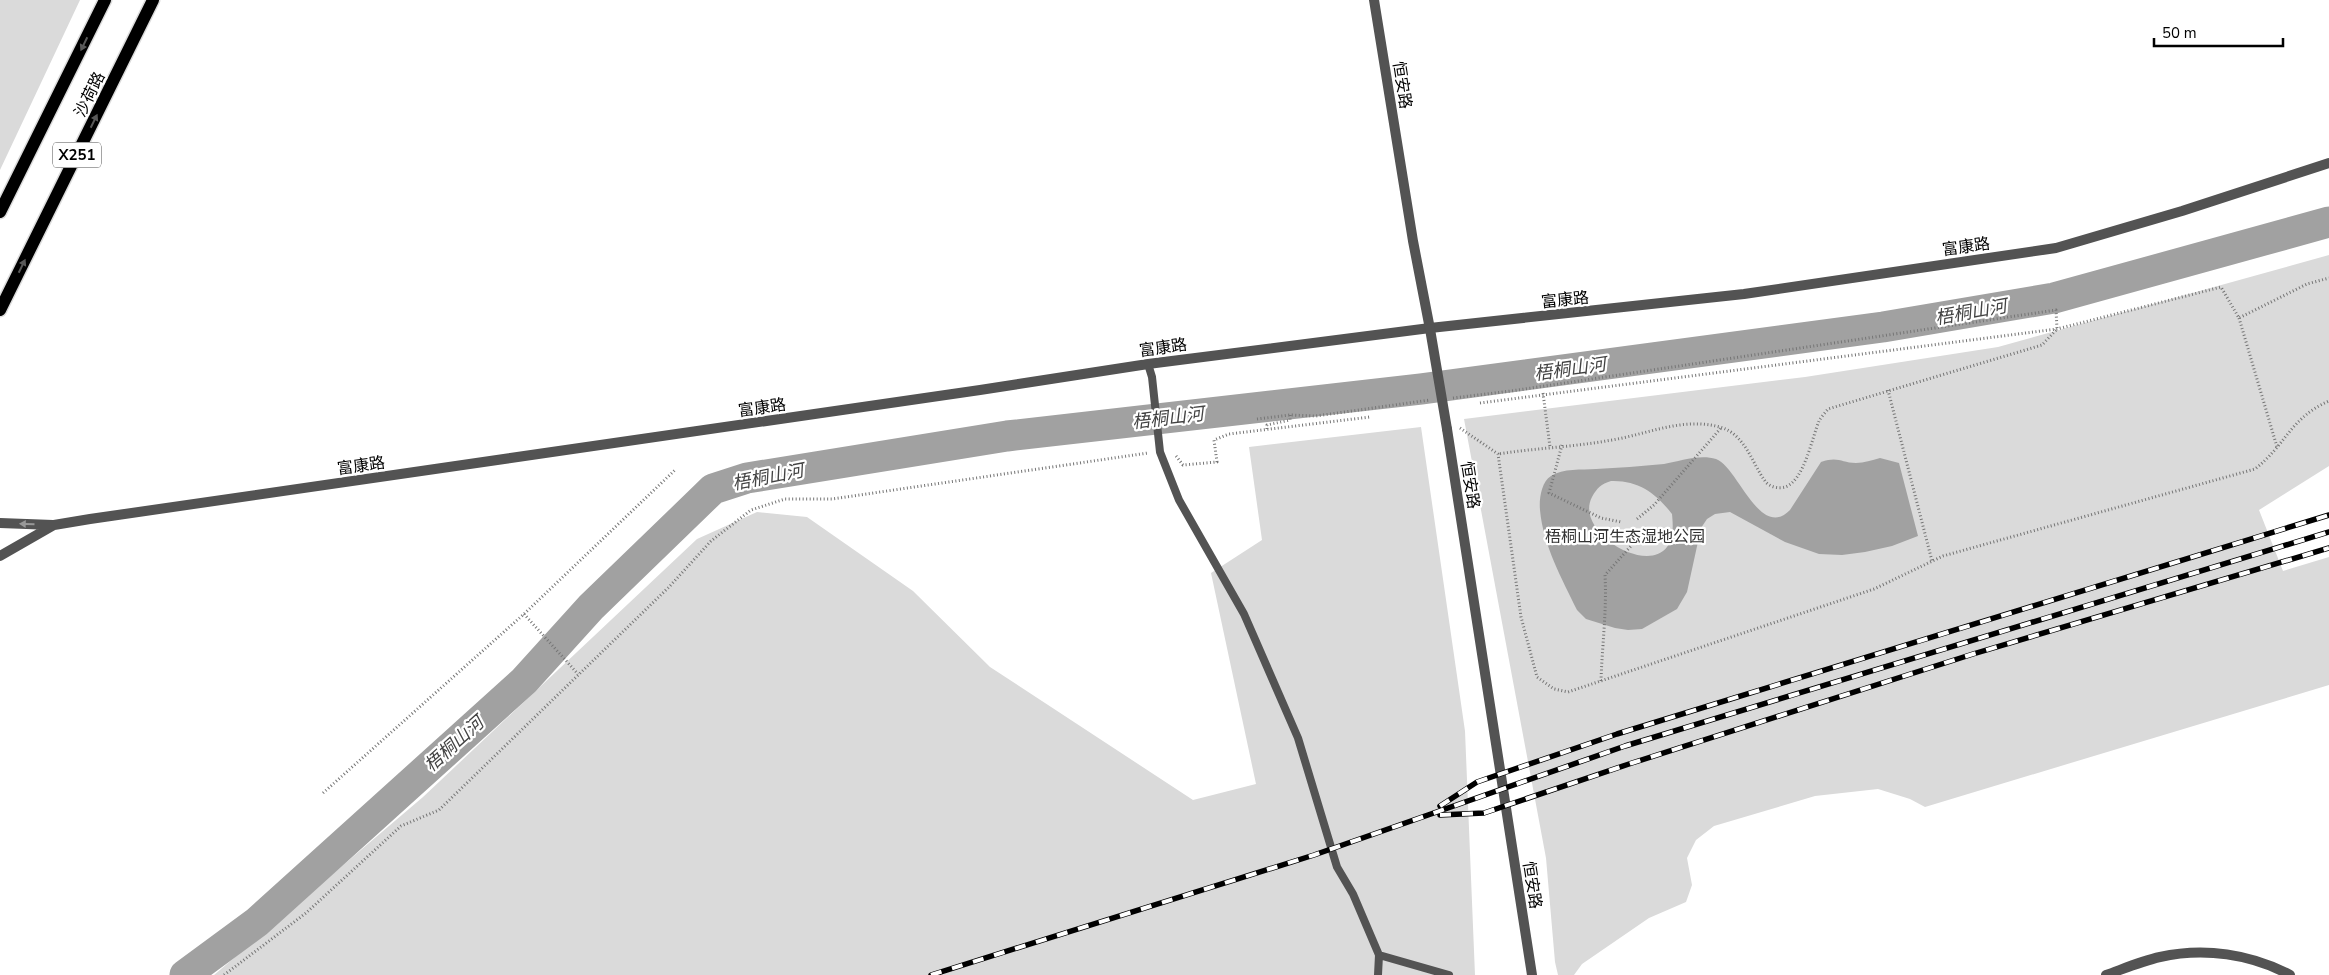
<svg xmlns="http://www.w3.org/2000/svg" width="2329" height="975" font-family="'Nunito Sans','Noto Sans SC',sans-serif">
<rect width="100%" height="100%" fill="#fff"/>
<path fill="#dadada" d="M 0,0 L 80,0 L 0,170 Z
M 2329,255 L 2329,466 L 2259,510 L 2283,571 L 2329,557 L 2329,685 L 1925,807 L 1910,799 L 1878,789 L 1815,796 L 1714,826 L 1696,840 L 1687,858 L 1692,885 L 1686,902 L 1649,918 L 1582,964 L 1574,975 L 1558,975 L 1555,962 L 1546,858 L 1464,419 L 1805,377 L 1998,347 Z
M 1421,427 L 1465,731 L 1475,975 L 214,975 L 423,797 L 697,539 L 757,512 L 807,517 L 913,591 L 990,667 L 1193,800 L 1256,784 L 1211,573 L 1262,540 L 1249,447 Z"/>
<path fill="#a1a1a1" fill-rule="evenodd" d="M 1880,458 L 1899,463 L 1918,536 L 1892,546 L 1865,552 L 1842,555 L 1819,554 L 1785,542 L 1730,512 L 1715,514 L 1707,519 L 1701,528 L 1687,592 L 1677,609 L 1642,629 L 1628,630 L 1615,628 L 1586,619 L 1577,610 C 1562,579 1543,545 1540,510 C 1539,500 1541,482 1551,476 C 1563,468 1582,470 1596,469 C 1618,468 1641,466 1664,464 C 1680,461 1700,454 1716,459 C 1738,467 1760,541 1790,510 L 1821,462 C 1839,456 1841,463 1856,463 C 1864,463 1872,460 1880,458 ZM 1611,481 C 1638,480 1656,493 1672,514 C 1673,524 1674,538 1667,547 C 1646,575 1574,531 1592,497 C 1597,488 1601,484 1611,481 Z"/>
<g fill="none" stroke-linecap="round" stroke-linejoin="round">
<path stroke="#a1a1a1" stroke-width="31" d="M 185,975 L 257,922 L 524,681 L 591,607 L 713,489 L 747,478 L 1007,436 L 1421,389 L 1883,327 L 2054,298 L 2329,222"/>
<defs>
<path id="primary" d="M 0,212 L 105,0
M 0,310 L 153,0"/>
</defs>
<use href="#primary" stroke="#dbdbdb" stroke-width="15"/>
<path stroke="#757575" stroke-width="3" stroke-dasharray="1 2.5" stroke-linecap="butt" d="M 2239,318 L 2277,447
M 1888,390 L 1932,561
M 1543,393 L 1550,447
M 1453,398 L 1511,391 L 2056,310 L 2057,329 L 2042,345 L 1828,409 C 1825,413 1821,417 1819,421 C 1812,438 1804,481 1785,487 C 1779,489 1769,487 1765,481 C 1752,463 1745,434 1720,427 C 1682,417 1648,434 1612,440 C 1574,447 1536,448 1498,454
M 1480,403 L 2057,329 L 2221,287 L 2239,318 L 2307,284 L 2329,278
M 1257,419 L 1290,415 L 1316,416 L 1430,400
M 1460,428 L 1498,454 L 1521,617 L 1537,677 L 1554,689 L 1568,692 L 1874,589 L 1943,556 L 2255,469 C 2286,445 2290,418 2329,401
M 1267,429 L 1267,425 L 1290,420 L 1290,415
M 1562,445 L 1549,493 L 1601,518 L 1621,522
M 1176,456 L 1183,465 L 1217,462 L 1214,440 L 1229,434 L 1370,417
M 1637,519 L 1654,505 L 1721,428
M 524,614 L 578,674
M 1601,681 C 1602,646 1607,610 1605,575 L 1631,546 L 1632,530
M 323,793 L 524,614 L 675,470
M 224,975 L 306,913 L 401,826 L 439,810 L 669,587 L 711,541 L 751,510 L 785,499 L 832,499 L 1148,453"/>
<path stroke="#535353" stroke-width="8" d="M 1148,364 L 1152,377 L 1160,452 L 1179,500 L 1244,614 L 1298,738 L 1337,867 L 1353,894 L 1379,955 L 1378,975
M 1379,955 L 1449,975"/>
<path stroke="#535353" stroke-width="10" d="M 0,523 L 53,525
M 0,556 L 54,525 L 90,519 L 980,390 L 1148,364 L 1430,328 L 1744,294 L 2056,248 L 2182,211 L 2329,163
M 2106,975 C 2123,969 2142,961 2160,957 C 2204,947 2251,954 2290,975"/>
<path stroke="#535353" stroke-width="10" d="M 1374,0 L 1413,241 L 1430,329
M 1447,429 L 1532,975"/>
<use href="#primary" stroke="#000" stroke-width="12"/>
<defs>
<path id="rail" d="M 1440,806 L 1477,782 L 1617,734 L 2329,515
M 1440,815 L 1484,813 L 1632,763 L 1973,654 L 2329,548
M 931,975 L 1314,855 L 1625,746 L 2329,532"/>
</defs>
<use href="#rail" stroke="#000" stroke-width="5.5"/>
<use href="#rail" stroke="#fff" stroke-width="4" stroke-dasharray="11" stroke-linecap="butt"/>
<path stroke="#535353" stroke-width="10" d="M 1430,329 L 1447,429"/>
</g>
<defs><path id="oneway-solid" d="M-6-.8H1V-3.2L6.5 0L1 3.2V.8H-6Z" transform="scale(1.25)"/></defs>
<g fill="#595959">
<use href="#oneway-solid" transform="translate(84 44) rotate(116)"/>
<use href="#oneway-solid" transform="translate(94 121) rotate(-64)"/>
<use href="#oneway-solid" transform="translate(22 266) rotate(-64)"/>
</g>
<use fill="#989898" href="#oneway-solid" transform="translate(27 524) rotate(-178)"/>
<g text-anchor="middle" stroke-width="4.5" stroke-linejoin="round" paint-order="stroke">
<rect fill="#fff" stroke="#4c4c4c" stroke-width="1" x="53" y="142.5" width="48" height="25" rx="4"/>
<g font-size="15" font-weight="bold" fill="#000">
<text x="77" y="160">X251</text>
</g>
<g font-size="16" fill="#000" stroke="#fff">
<text transform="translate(1403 85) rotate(81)" y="6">恒安路</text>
<text transform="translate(89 94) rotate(-64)" y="6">沙荷路</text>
<text transform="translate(1966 246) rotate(-8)" y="6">富康路</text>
<text transform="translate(1565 299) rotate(-6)" y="6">富康路</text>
<text transform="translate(1163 347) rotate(-8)" y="6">富康路</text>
<text transform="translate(762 407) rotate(-8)" y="6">富康路</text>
<text transform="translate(361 465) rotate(-8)" y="6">富康路</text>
<text transform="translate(1471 485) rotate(81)" y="6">恒安路</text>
<text transform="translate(1533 885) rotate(81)" y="6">恒安路</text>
</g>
<g font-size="16" fill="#313131" stroke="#fff">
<text x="1625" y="542">梧桐山河生态湿地公园</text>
</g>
<g font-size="18" font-style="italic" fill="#424242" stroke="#fff">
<text transform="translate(1971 312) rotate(-10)" y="6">梧桐山河</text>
<text transform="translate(1570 369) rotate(-8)" y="6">梧桐山河</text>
<text transform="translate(1168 418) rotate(-7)" y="6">梧桐山河</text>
<text transform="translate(768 477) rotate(-11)" y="6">梧桐山河</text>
<text transform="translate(454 744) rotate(-42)" y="6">梧桐山河</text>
</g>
</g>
<path d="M2154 38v8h129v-8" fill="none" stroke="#000000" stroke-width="2.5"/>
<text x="2162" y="38" font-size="15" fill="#000000" stroke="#ffffff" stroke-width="4" paint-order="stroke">50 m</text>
</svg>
